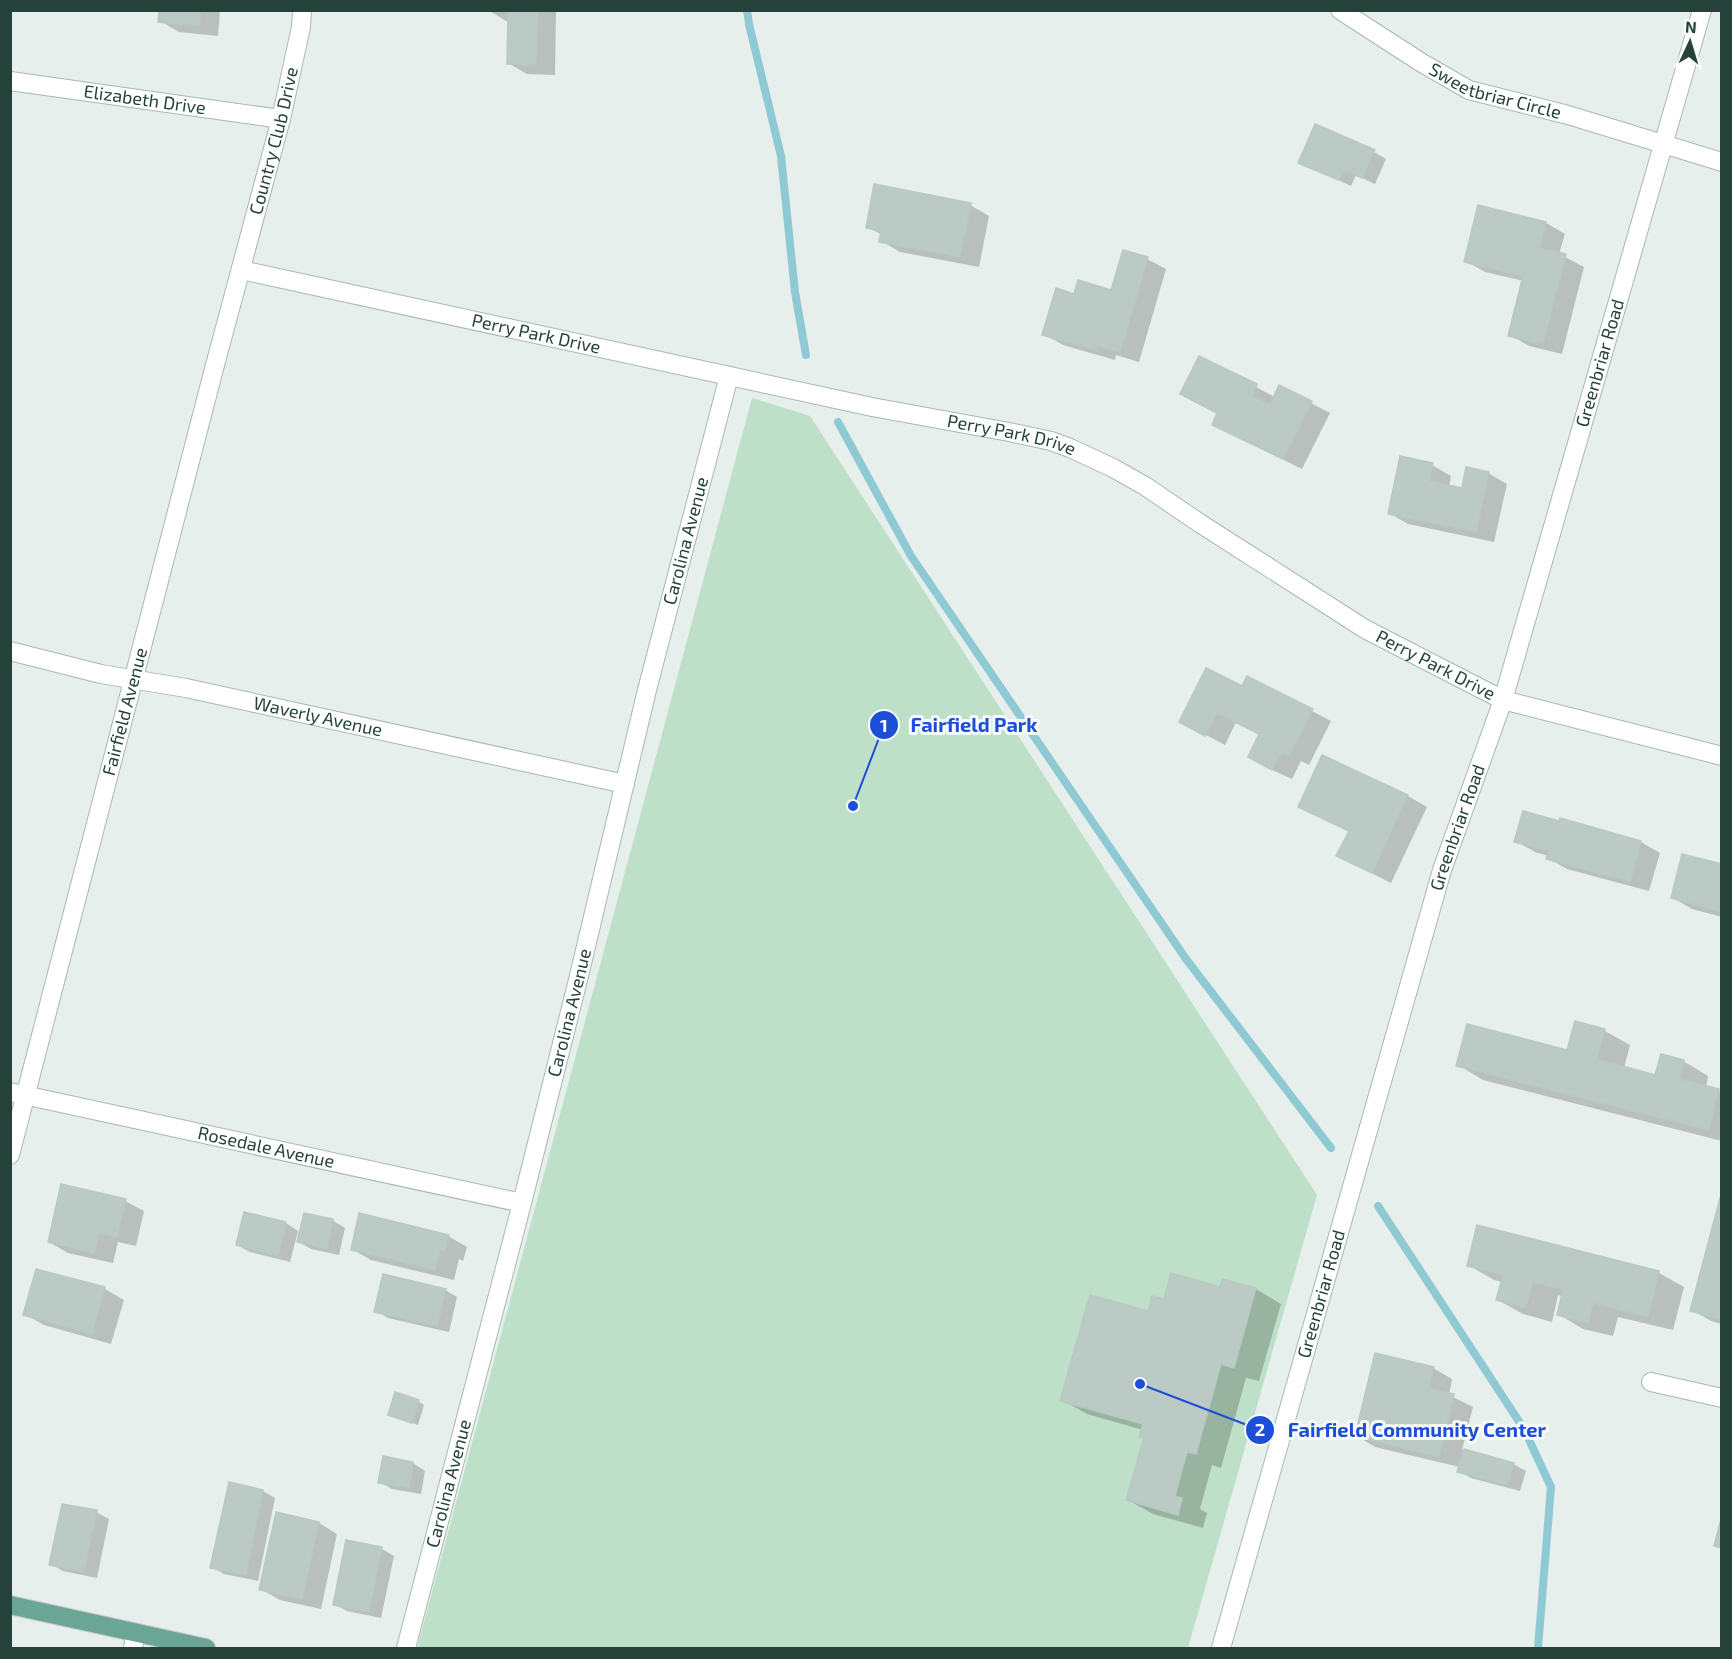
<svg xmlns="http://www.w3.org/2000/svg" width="1732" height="1659" font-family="'Exo 2',sans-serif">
<rect width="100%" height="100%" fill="#e6efeb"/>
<path fill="#bfe0c8" d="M 752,398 L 810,416 L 1317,1195 L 1188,1648 L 417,1648 Z"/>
<path fill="#0003" d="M 161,10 L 220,10 L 218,36 L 179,32 L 160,21 Z
M 488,10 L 556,10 L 555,75 L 527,74 L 508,63 L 510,21 L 506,21 Z
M 1374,152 L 1386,159 L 1375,184 L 1356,175 L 1351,186 L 1299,162 Z
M 970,205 L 989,216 L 979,267 L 900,252 L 881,241 L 882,235 L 868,227 Z
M 1546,223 L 1565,234 L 1559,254 L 1584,267 L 1562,354 L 1529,346 L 1510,335 L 1524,281 L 1485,272 L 1466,261 Z
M 1147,259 L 1166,269 L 1139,362 L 1116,355 L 1115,360 L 1063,345 L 1044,334 L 1075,295 L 1112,292 Z
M 1200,358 L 1275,397 L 1280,387 L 1330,413 L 1302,469 L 1233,435 L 1219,414 Z
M 1432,465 L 1451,476 L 1449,487 L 1463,490 L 1488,473 L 1507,484 L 1494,542 L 1408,524 L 1389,513 Z
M 1243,688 L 1312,711 L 1331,721 L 1309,765 L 1301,761 L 1292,779 L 1268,768 L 1261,735 L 1236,722 L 1225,745 L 1181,722 Z
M 1323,757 L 1408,796 L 1427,807 L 1391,883 L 1338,856 L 1350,832 L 1300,807 Z
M 1561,820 L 1641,842 L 1660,853 L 1649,891 L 1567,869 L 1548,858 L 1549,856 L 1535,852 L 1516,841 L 1560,823 Z
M 1722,866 L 1722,917 L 1692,909 L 1673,898 Z
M 1576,1023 L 1605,1031 L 1630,1045 L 1624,1068 L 1656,1076 L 1683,1061 L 1708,1076 L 1706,1087 L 1722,1092 L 1722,1141 L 1483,1080 L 1458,1065 L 1568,1052 Z
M 1722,1197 L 1722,1324 L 1711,1321 L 1692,1310 Z
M 125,1201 L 144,1211 L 136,1246 L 118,1242 L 113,1263 L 68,1253 L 49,1242 Z
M 332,1220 L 345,1228 L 339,1255 L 311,1249 L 299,1242 Z
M 286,1223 L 298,1231 L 290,1262 L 250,1252 L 237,1245 Z
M 448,1236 L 467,1247 L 463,1261 L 459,1259 L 454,1280 L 371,1260 L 352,1249 Z
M 1468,1265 L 1659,1273 L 1684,1287 L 1673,1330 L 1618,1317 L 1613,1336 L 1583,1329 L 1558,1314 L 1563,1297 L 1558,1295 L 1552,1322 L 1523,1314 L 1498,1300 L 1502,1282 L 1494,1280 Z
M 37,1271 L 105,1289 L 124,1300 L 111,1344 L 44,1325 L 25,1314 Z
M 1221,1289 L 1256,1289 L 1281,1304 L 1259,1381 L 1246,1378 L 1221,1468 L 1212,1465 L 1200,1509 L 1207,1513 L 1203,1528 L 1153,1514 L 1128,1500 L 1145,1439 L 1143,1430 L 1087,1414 L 1062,1400 L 1149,1313 L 1165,1301 Z
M 445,1290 L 457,1297 L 449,1332 L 388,1318 L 376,1311 Z
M 1433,1368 L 1452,1379 L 1449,1395 L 1473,1407 L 1462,1450 L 1513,1464 L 1526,1471 L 1520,1491 L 1471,1478 L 1459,1471 L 1460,1467 L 1375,1447 L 1357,1436 Z
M 418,1401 L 424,1405 L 418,1425 L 389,1414 Z
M 413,1463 L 425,1471 L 421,1494 L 392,1489 L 380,1482 Z
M 230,1484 L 263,1491 L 275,1498 L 258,1581 L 224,1574 L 212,1567 Z
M 96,1512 L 109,1519 L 97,1578 L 63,1571 L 51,1564 Z
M 319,1523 L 337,1534 L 321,1609 L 280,1600 L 261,1589 Z
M 347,1542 L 382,1549 L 394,1556 L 381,1618 L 347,1611 L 334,1604 Z"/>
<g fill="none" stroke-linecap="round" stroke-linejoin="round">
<path stroke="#8ec9d4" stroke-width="8" d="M 747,10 L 749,24 L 781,156 L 795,292 L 806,355
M 838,422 L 911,556 L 1186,959 L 1331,1148
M 1378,1206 L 1524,1429 L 1551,1487 L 1538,1648"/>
</g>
<path fill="#bbcac4" stroke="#b8c9c2" stroke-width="1.5" d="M 159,10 L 201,10 L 199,26 L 158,22 Z
M 538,10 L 536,65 L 507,64 L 508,11 L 485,10 Z
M 1315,124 L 1375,150 L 1362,178 L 1344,170 L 1339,180 L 1298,163 Z
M 874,184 L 971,203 L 960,257 L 879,242 L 881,231 L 866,228 Z
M 1478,205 L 1546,222 L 1540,248 L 1566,254 L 1543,344 L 1508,336 L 1523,276 L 1464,262 Z
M 1123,250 L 1148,257 L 1120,352 L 1097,346 L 1096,350 L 1042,335 L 1056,288 L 1074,294 L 1078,280 L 1111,290 Z
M 1199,356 L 1257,384 L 1252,396 L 1270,405 L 1279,385 L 1312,401 L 1283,459 L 1212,425 L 1217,413 L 1180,394 Z
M 1400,456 L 1433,463 L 1429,481 L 1462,488 L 1466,467 L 1489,472 L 1476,532 L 1388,514 Z
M 1206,668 L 1242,686 L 1247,676 L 1313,709 L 1289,756 L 1281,752 L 1272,770 L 1248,757 L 1259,734 L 1217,713 L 1205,736 L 1179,722 Z
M 1322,755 L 1408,795 L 1372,873 L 1336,856 L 1349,831 L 1298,807 Z
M 1523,811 L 1559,821 L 1560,818 L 1641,841 L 1630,882 L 1546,859 L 1549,851 L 1514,842 Z
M 1682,854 L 1722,864 L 1722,912 L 1671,898 Z
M 1575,1021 L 1605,1029 L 1597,1059 L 1655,1075 L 1661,1054 L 1684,1060 L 1679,1079 L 1719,1089 L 1709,1130 L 1456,1066 L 1467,1024 L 1567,1050 Z
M 61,1184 L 126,1199 L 117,1237 L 99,1233 L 94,1253 L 48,1242 Z
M 1722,1191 L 1722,1319 L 1690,1311 Z
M 244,1212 L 286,1222 L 278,1256 L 236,1245 Z
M 304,1213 L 333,1219 L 327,1249 L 297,1242 Z
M 359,1213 L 449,1235 L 444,1251 L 440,1250 L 435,1270 L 351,1250 Z
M 1477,1225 L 1659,1271 L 1648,1317 L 1593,1303 L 1588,1323 L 1557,1315 L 1563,1289 L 1533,1282 L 1526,1308 L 1496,1300 L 1503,1275 L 1467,1266 Z
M 36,1269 L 105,1287 L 92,1334 L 23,1315 Z
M 1171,1273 L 1220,1287 L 1222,1279 L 1256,1288 L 1234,1368 L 1221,1364 L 1196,1454 L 1187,1452 L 1175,1496 L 1182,1498 L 1178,1515 L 1126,1500 L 1144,1438 L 1139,1437 L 1143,1424 L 1060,1401 L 1090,1295 L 1148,1311 L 1152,1296 L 1164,1299 Z
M 383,1274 L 446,1289 L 437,1326 L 374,1312 Z
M 1375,1353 L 1434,1367 L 1429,1388 L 1454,1394 L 1439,1457 L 1355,1436 Z
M 395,1392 L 419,1400 L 412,1423 L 388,1415 Z
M 1464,1449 L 1514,1463 L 1507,1485 L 1457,1472 Z
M 383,1456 L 413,1462 L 409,1488 L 378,1483 Z
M 229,1482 L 263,1490 L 246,1575 L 210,1568 Z
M 62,1504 L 97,1510 L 84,1572 L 49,1565 Z
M 276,1512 L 319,1522 L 302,1599 L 259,1590 Z
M 1722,1515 L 1722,1548 L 1714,1546 Z
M 346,1540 L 382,1547 L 369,1612 L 333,1605 Z"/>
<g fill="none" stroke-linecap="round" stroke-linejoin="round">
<defs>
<g id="minor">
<path id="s1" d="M 1340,10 L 1422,63 L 1469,90 L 1568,115 L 1722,162"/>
<path id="s2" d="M 10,81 L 281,119"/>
<path id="s3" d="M 241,270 L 872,407 L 1009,432 L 1051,441 L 1070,448 L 1113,468 L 1145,486 L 1201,524 L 1365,629 L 1503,700 L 1722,756"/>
<path id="s4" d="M 10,651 L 101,674 L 186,688 L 625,784"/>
<path id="s5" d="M 10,1092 L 522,1203"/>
<path id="s6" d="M 10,1155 L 215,365 L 281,119 L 301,27 L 302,10"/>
<path d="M 1651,1382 L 1722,1398"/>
<path d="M 133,1648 L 136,1633"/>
<path id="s7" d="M 406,1648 L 522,1203 L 578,980 L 647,690 L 729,376"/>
<path id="s8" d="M 1221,1648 L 1442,870 L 1503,700 L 1702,10"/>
</g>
<path id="primary" d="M 10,1605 L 206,1648"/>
</defs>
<use href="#minor" stroke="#a8b8b2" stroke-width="20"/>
<use href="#primary" stroke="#c2cac8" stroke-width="20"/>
<use href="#minor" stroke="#fff" stroke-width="18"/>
<use href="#primary" stroke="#6aa596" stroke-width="18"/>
</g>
<g text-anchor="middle" stroke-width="6" stroke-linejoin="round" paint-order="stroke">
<g font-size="18" fill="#24423a" stroke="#f7fbf9">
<text dy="6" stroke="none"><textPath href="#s1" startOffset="177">Sweetbriar Circle</textPath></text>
<text dy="6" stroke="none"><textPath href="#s2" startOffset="136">Elizabeth Drive</textPath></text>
<text dy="6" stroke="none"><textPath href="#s6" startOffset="1048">Country Club Drive</textPath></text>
<text dy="6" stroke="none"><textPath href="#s3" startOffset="302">Perry Park Drive</textPath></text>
<text dy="6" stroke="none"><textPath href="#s8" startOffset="1340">Greenbriar Road</textPath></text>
<text dy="6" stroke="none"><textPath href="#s3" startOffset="788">Perry Park Drive</textPath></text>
<text dy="6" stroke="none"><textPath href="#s7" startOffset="1142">Carolina Avenue</textPath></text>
<text dy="6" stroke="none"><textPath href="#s3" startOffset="1274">Perry Park Drive</textPath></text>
<text dy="6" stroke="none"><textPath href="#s6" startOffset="458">Fairfield Avenue</textPath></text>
<text dy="6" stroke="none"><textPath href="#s4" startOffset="315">Waverly Avenue</textPath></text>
<text dy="6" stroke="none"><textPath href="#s8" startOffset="854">Greenbriar Road</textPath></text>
<text dy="6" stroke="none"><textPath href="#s7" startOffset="656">Carolina Avenue</textPath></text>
<text dy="6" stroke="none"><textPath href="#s5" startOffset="262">Rosedale Avenue</textPath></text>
<text dy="6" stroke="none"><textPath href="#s8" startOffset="368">Greenbriar Road</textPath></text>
<text dy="6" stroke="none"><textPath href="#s7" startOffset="170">Carolina Avenue</textPath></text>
</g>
</g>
<path fill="none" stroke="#1d4ed8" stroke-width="2" d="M853 806L884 725M1140 1384L1260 1430"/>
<g fill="#1d4ed8" stroke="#f7fbf9" stroke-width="2">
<circle cx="853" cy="806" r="6"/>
<circle cx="1140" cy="1384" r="6"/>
<circle cx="884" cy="725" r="15"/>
<circle cx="1260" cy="1430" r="15"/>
</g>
<g font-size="18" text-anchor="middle" font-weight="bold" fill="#fff">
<text x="884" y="732">1</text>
<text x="1260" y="1436">2</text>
</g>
<g font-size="20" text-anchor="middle" font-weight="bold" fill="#1d4ed8" stroke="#f7fbf9" stroke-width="6" stroke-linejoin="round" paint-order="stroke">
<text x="974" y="732">Fairfield Park</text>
<text x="1417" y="1437">Fairfield Community Center</text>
</g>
<rect width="1732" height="1659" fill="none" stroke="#24423a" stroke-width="24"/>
<g transform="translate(1690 42) rotate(4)" stroke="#f7fbf9" stroke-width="4.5" paint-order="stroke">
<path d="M0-4.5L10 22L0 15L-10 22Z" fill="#24423a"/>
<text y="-9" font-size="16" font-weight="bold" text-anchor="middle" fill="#24423a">N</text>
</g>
</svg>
